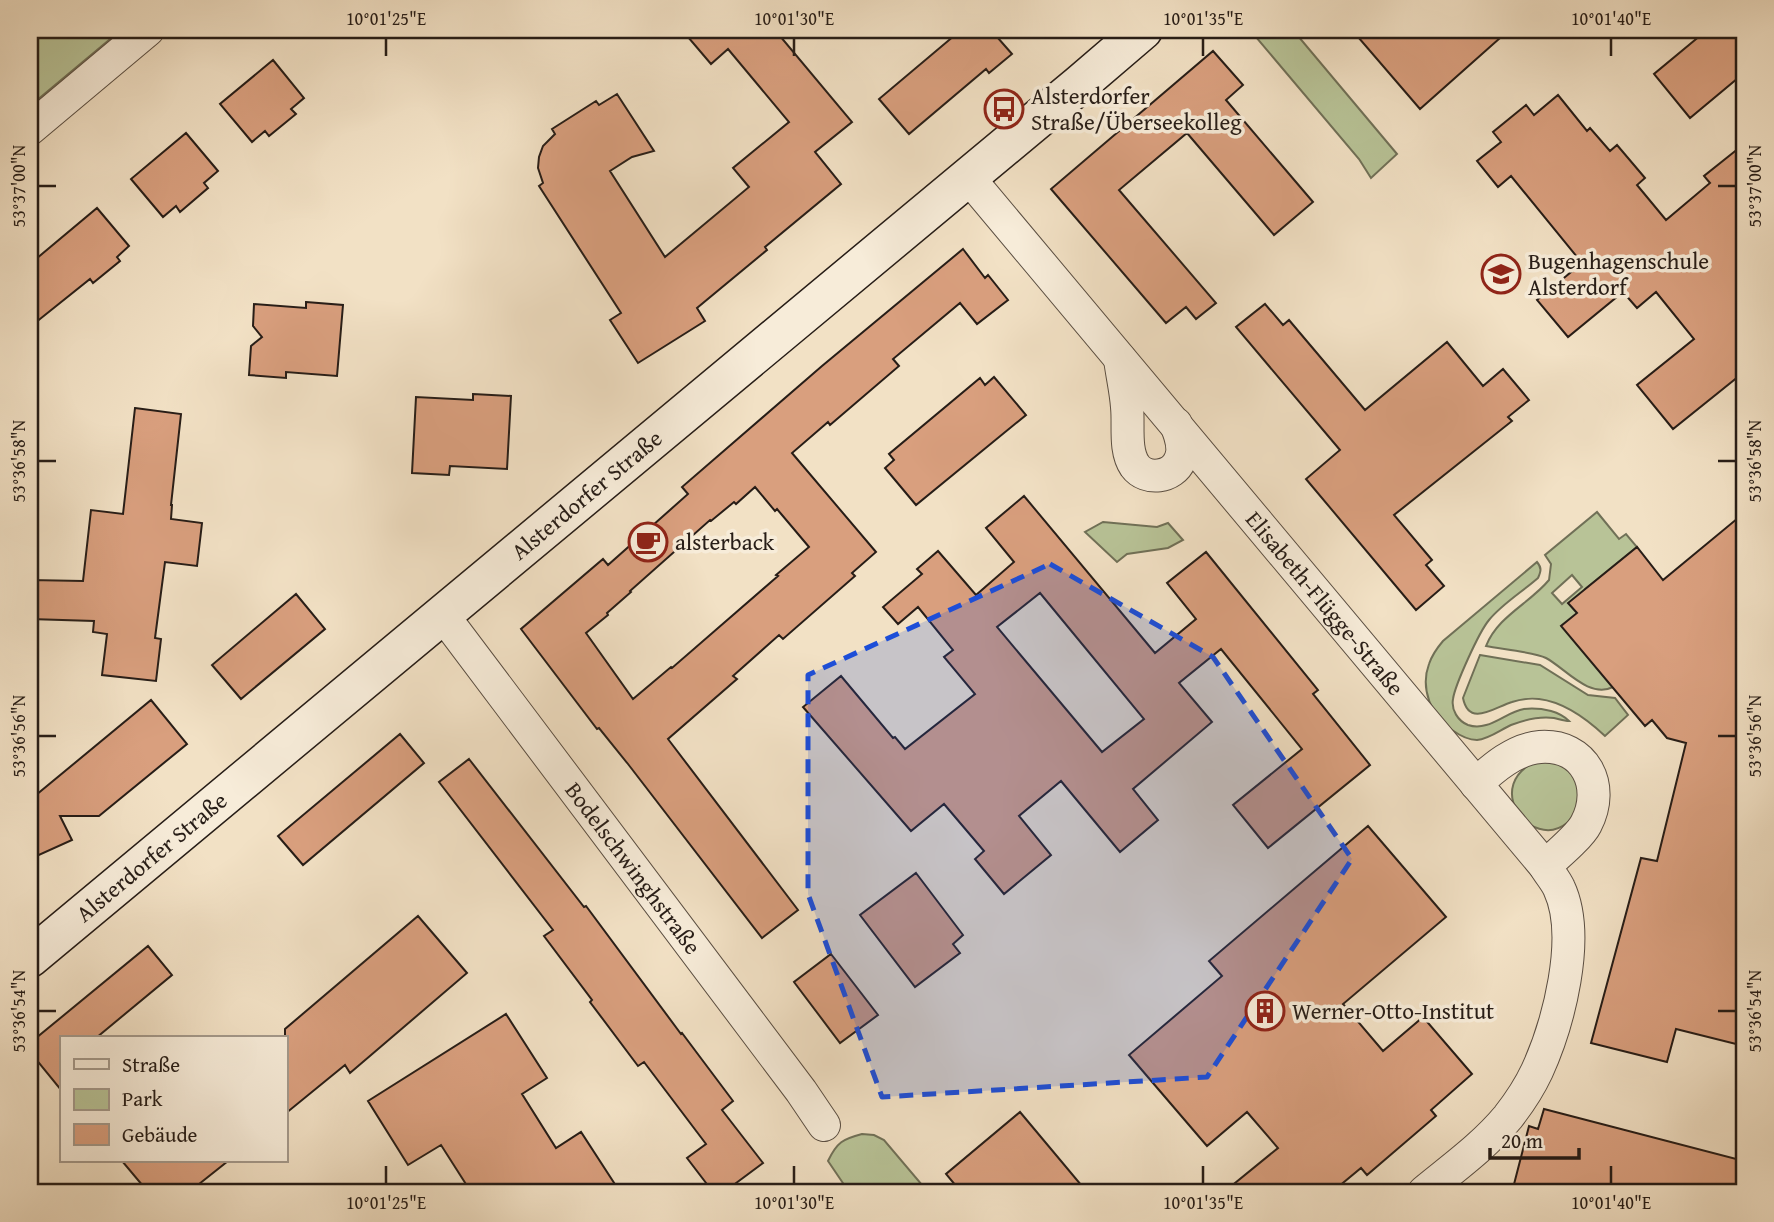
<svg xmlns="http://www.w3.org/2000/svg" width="1774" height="1222" font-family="'Gentium Book Plus',serif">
<rect width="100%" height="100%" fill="#f2e1c5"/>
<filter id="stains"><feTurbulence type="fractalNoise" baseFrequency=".00286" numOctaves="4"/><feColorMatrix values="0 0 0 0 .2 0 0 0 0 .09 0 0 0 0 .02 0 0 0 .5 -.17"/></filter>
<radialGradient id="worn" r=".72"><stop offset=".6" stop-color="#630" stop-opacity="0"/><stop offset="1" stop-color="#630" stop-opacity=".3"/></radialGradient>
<path fill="#b8c397" stroke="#707057" stroke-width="2" fill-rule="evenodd" d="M 30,30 L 121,30 L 30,106 Z
M 1250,30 L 1293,30 L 1397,154 L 1371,178 L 1359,159 Z
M 1597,512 L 1619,539 L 1626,534 L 1637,547 L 1585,589 L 1613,687 C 1589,699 1565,668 1546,658 C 1534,652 1500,649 1486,646 C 1498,616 1529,604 1549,580 L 1551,564 L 1545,555 ZM 1572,575 L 1582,587 L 1562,604 L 1552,593 Z
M 1103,522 L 1157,527 L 1168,523 L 1183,540 L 1168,548 L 1127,554 L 1117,562 L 1085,532 Z
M 1537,562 C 1542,568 1541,571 1538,578 C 1522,592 1502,604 1489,620 C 1479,632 1455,685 1453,699 C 1451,710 1458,721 1468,725 C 1489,732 1505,712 1524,709 C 1533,708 1543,709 1551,711 C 1558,713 1565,717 1569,721 C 1564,721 1559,719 1554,718 C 1540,716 1524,720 1511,725 C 1500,730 1489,739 1477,740 C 1467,740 1459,735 1452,730 C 1431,717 1420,688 1429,664 C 1432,655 1437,648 1443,641 Z
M 1480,655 L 1540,665 L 1588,695 L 1615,698 L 1628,715 L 1605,736 C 1587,719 1564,702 1539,699 C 1530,698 1521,699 1512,702 C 1495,707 1469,728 1463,698 Z
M 1539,760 L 1560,762 L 1576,775 L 1581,806 C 1577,811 1573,819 1567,823 C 1531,852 1480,784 1539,760 Z
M 862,1134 L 874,1135 L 884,1140 L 928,1192 L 849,1192 L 828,1161 C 837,1142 843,1139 862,1134 Z"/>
<path fill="#d99f7e" stroke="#271d17" stroke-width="2" fill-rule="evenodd" d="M 682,30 L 775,30 L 852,122 L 815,152 L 841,184 L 765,247 L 767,250 L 697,308 L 705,321 L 638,363 L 610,320 L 621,313 L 539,186 L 543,183 L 538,168 L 539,157 L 543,146 L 555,134 L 552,129 L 596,101 L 599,105 L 617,94 L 654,151 L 632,157 L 610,171 L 665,257 L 749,187 L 733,168 L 789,122 L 728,49 L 711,64 Z
M 961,30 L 991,30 L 1012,54 L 989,73 L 986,69 L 909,134 L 879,99 Z
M 1352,30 L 1509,30 L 1420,109 Z
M 1707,30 L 1744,30 L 1744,73 L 1690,118 L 1654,74 Z
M 1213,51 L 1243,85 L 1226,100 L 1313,202 L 1274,235 L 1187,133 L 1119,190 L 1216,303 L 1196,319 L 1186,307 L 1166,323 L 1051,189 Z
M 273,60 L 304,98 L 291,109 L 296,114 L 269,136 L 265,131 L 252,142 L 220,104 Z
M 1558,95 L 1587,131 L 1590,128 L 1610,151 L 1617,145 L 1645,178 L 1637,185 L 1666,220 L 1710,183 L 1704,176 L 1744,144 L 1744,372 L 1673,429 L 1637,385 L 1694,339 L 1656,292 L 1637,308 L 1623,292 L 1568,337 L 1537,300 L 1582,263 L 1511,176 L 1498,187 L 1477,161 L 1501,142 L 1493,132 L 1526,105 L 1534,115 Z
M 186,133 L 218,171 L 204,183 L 208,188 L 180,212 L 176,206 L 163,217 L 131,179 Z
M 97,208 L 129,246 L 117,257 L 120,261 L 93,283 L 90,279 L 30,327 L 30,264 Z
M 963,249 L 985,278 L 988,275 L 1008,300 L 977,324 L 960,303 L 893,359 L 899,366 L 830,425 L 828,422 L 792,453 L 876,552 L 852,573 L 855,576 L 783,639 L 779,635 L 733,676 L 737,679 L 668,739 L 798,910 L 762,938 L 628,764 L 599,728 L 597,729 L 521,629 L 603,559 L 608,565 L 688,494 L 682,487 L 822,366 ZM 755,487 L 775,511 L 777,509 L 809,547 L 776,575 L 778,576 L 672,668 L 671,667 L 633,699 L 586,633 L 608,615 L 607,613 L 631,592 L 630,591 L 710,520 L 711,521 L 734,502 L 736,504 Z
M 306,302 L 343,305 L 337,376 L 286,372 L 286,378 L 249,375 L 251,346 L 262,337 L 253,326 L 254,304 L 306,308 Z
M 1265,304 L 1283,325 L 1289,320 L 1365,410 L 1447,342 L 1483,386 L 1503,369 L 1529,400 L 1508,417 L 1512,421 L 1394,515 L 1432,560 L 1426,565 L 1444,586 L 1416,610 L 1306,479 L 1340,450 L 1236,327 Z
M 994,377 L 1026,415 L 916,505 L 885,468 L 894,460 L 889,454 L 980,378 L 985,385 Z
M 473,394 L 511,396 L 507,469 L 450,466 L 449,475 L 412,473 L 416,397 L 473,400 Z
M 135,408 L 181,414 L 171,505 L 172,505 L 171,519 L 202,523 L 197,566 L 165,562 L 155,638 L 161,639 L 156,681 L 102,675 L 107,634 L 93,632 L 94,621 L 30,619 L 30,580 L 83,581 L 91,510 L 123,514 Z
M 1024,496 L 1155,653 L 1196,619 L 1167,583 L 1206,552 L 1318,690 L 1313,694 L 1370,765 L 1268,848 L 1233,805 L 1302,749 L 1221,649 L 1179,683 L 1212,722 L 1133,789 L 1158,820 L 1120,852 L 1061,781 L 1019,816 L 1051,855 L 1004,894 L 975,859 L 984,851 L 944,804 L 911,831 L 803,707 L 841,676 L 893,738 L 895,737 L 905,749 L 975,694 L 944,657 L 953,650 L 918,607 L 898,624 L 883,607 L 922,574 L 917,569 L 938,551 L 976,595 L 1014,562 L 986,528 ZM 1040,593 L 1144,719 L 1102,752 L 997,627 Z
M 1744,513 L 1744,1046 L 1676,1029 L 1667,1062 L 1591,1043 L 1641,858 L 1657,861 L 1686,743 L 1667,738 L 1652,720 L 1645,726 L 1561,626 L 1577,613 L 1568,603 L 1637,547 L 1663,580 Z
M 296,594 L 325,629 L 241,699 L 212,665 Z
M 151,700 L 187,744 L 99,816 L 60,816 L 72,840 L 30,859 L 30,800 Z
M 400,734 L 424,763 L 303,865 L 278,836 Z
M 469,759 L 584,907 L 586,906 L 681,1034 L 682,1033 L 733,1101 L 722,1110 L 763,1163 L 724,1192 L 713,1192 L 687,1158 L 706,1144 L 644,1062 L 638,1066 L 590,1002 L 592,1000 L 544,936 L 553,930 L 439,782 Z
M 1368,826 L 1446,917 L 1343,1004 L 1383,1051 L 1423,1017 L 1472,1074 L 1431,1110 L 1436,1116 L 1367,1175 L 1361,1168 L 1332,1192 L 1224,1192 L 1278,1148 L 1247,1112 L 1207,1146 L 1129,1055 L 1222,976 L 1209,961 Z
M 916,873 L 963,935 L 953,944 L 960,953 L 915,987 L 860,915 Z
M 418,916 L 467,973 L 350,1073 L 345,1065 L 285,1114 L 285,1029 Z
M 148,946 L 172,975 L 96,1038 L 61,1038 L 61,1090 L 30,1052 L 30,1043 Z
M 831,954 L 878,1015 L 840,1043 L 794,982 Z
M 506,1014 L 547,1078 L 522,1094 L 556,1148 L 581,1132 L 620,1192 L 471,1192 L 441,1145 L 408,1165 L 368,1101 Z
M 1544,1109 L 1744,1161 L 1744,1192 L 1512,1192 L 1529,1126 L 1538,1129 Z
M 1020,1112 L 1087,1192 L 961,1192 L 946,1174 Z
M 122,1161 L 228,1161 L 189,1192 L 148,1192 Z"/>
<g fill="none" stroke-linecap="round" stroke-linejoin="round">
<defs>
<g id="street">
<path d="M 30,129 L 148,30"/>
<path id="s1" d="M 968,177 L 1545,866 C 1549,873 1556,881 1559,888 C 1582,937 1558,1025 1537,1071 C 1529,1088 1519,1103 1508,1117 C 1484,1146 1453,1168 1424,1192"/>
<path d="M 1120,359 C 1122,375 1126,391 1127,407 C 1129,425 1124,450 1135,466 C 1146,481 1173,478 1180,460 C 1186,448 1180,435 1176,424"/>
<path id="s2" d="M 442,614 L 801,1091 L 824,1125"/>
<path d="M 1476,784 C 1493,768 1515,749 1540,747 C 1585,744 1606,786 1586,824 C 1580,836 1556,856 1545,866"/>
</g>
<g id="secondary">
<path id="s3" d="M 30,958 L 1080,84 L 1143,30"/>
</g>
</defs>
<use href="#street" stroke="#5a4e42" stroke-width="34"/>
<use href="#secondary" stroke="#271d17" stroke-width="41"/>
<use href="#street" stroke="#f7ecd9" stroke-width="32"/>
<use href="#secondary" stroke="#f7ecd9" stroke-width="38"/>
</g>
<path fill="#1d4ed8" fill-opacity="0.2" stroke="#1d4ed8" stroke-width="5" stroke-dasharray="14 9" stroke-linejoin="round" d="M 1050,564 L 1213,657 L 1352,859 L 1207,1077 L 882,1097 L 808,894 L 808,675 Z"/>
<path fill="none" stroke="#271d17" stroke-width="2.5" d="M 386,38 L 386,56M 794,38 L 794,56M 1203,38 L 1203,56M 1611,38 L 1611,56M 38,186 L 56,186M 1718,186 L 1736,186M 38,461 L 56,461M 1718,461 L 1736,461M 38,736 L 56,736M 1718,736 L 1736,736M 38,1011 L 56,1011M 1718,1011 L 1736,1011M 386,1166 L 386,1184M 794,1166 L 794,1184M 1203,1166 L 1203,1184M 1611,1166 L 1611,1184"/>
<defs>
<symbol id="bus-ring" viewBox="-11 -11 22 22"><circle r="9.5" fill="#f7ecd9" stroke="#8f2418" stroke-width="1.5"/><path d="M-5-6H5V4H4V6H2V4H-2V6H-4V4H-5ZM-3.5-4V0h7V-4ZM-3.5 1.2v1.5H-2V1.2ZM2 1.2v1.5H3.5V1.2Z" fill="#8f2418"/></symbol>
<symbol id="school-ring" viewBox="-11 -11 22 22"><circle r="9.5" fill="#f7ecd9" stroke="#8f2418" stroke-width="1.5"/><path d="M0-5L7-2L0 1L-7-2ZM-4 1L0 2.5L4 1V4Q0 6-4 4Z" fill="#8f2418"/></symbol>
<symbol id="cafe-ring" viewBox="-11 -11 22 22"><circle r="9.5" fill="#f7ecd9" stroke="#8f2418" stroke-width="1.5"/><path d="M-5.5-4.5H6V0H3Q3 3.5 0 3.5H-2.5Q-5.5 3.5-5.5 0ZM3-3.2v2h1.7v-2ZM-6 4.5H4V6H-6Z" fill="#8f2418"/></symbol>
<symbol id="building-ring" viewBox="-11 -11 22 22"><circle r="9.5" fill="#f7ecd9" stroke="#8f2418" stroke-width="1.5"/><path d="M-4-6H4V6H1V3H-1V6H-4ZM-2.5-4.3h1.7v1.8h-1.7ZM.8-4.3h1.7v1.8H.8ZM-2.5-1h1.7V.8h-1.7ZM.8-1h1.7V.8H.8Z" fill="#8f2418"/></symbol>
</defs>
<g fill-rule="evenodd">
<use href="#bus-ring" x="982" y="87" width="44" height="44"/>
<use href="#school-ring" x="1479" y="252" width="44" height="44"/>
<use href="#cafe-ring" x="626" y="520" width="44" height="44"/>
<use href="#building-ring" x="1243" y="989" width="44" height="44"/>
</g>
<g text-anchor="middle" stroke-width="7" stroke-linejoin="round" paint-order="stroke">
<g font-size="23" fill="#271d17" stroke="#f7ecd9" text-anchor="start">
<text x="1031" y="104">Alsterdorfer<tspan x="1031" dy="26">Straße/Überseekolleg</tspan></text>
<text x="1528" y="269">Bugenhagenschule<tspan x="1528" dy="26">Alsterdorf</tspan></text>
<text x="675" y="550">alsterback</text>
<text x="1292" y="1019">Werner-Otto-Institut</text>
</g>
<g font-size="23" fill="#271d17" stroke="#f7ecd9">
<text dy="8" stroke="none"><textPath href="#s3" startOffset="724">Alsterdorfer Straße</textPath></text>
<text dy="8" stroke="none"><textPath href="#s1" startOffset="556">Elisabeth-Flügge-Straße</textPath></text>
<text dy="8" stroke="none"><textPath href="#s3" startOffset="158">Alsterdorfer Straße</textPath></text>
<text dy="8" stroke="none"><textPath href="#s2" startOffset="318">Bodelschwinghstraße</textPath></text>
</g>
</g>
<rect width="1774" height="1222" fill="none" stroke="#f2e1c5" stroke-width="77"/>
<rect x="60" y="1036" width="228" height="126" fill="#f7ecd9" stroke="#a4998b" stroke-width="2"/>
<rect x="74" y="1059" width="35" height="10" fill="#f7ecd9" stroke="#a4998b" stroke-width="2"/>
<text x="122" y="1072" font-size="21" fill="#271d17">Straße</text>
<rect x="74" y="1089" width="35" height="21" fill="#b8c397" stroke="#a4998b" stroke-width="2"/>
<text x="122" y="1106" font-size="21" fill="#271d17">Park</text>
<rect x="74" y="1124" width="35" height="21" fill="#d99f7e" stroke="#a4998b" stroke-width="2"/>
<text x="122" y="1142" font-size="21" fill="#271d17">Gebäude</text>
<path d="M1490 1148v10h89v-10" fill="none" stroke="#271d17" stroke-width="3.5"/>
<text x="1501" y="1148" font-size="21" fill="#271d17" stroke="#f7ecd9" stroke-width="5" paint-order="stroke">20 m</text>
<rect x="38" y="38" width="1698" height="1146" fill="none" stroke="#271d17" stroke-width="2.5"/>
<g font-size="18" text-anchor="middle" fill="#271d17">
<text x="386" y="25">10°01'25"E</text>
<text x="794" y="25">10°01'30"E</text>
<text x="1203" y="25">10°01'35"E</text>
<text x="1611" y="25">10°01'40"E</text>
<text transform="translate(19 186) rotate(-90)" y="6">53°37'00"N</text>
<text transform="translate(1755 186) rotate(-90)" y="6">53°37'00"N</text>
<text transform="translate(19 461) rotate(-90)" y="6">53°36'58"N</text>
<text transform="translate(1755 461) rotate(-90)" y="6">53°36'58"N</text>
<text transform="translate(19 736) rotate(-90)" y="6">53°36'56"N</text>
<text transform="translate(1755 736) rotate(-90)" y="6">53°36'56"N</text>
<text transform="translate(19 1011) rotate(-90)" y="6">53°36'54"N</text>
<text transform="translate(1755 1011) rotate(-90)" y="6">53°36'54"N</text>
<text x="386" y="1209">10°01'25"E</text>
<text x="794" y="1209">10°01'30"E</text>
<text x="1203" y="1209">10°01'35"E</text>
<text x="1611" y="1209">10°01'40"E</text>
</g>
<rect width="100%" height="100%" filter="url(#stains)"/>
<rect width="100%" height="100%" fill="url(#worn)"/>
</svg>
